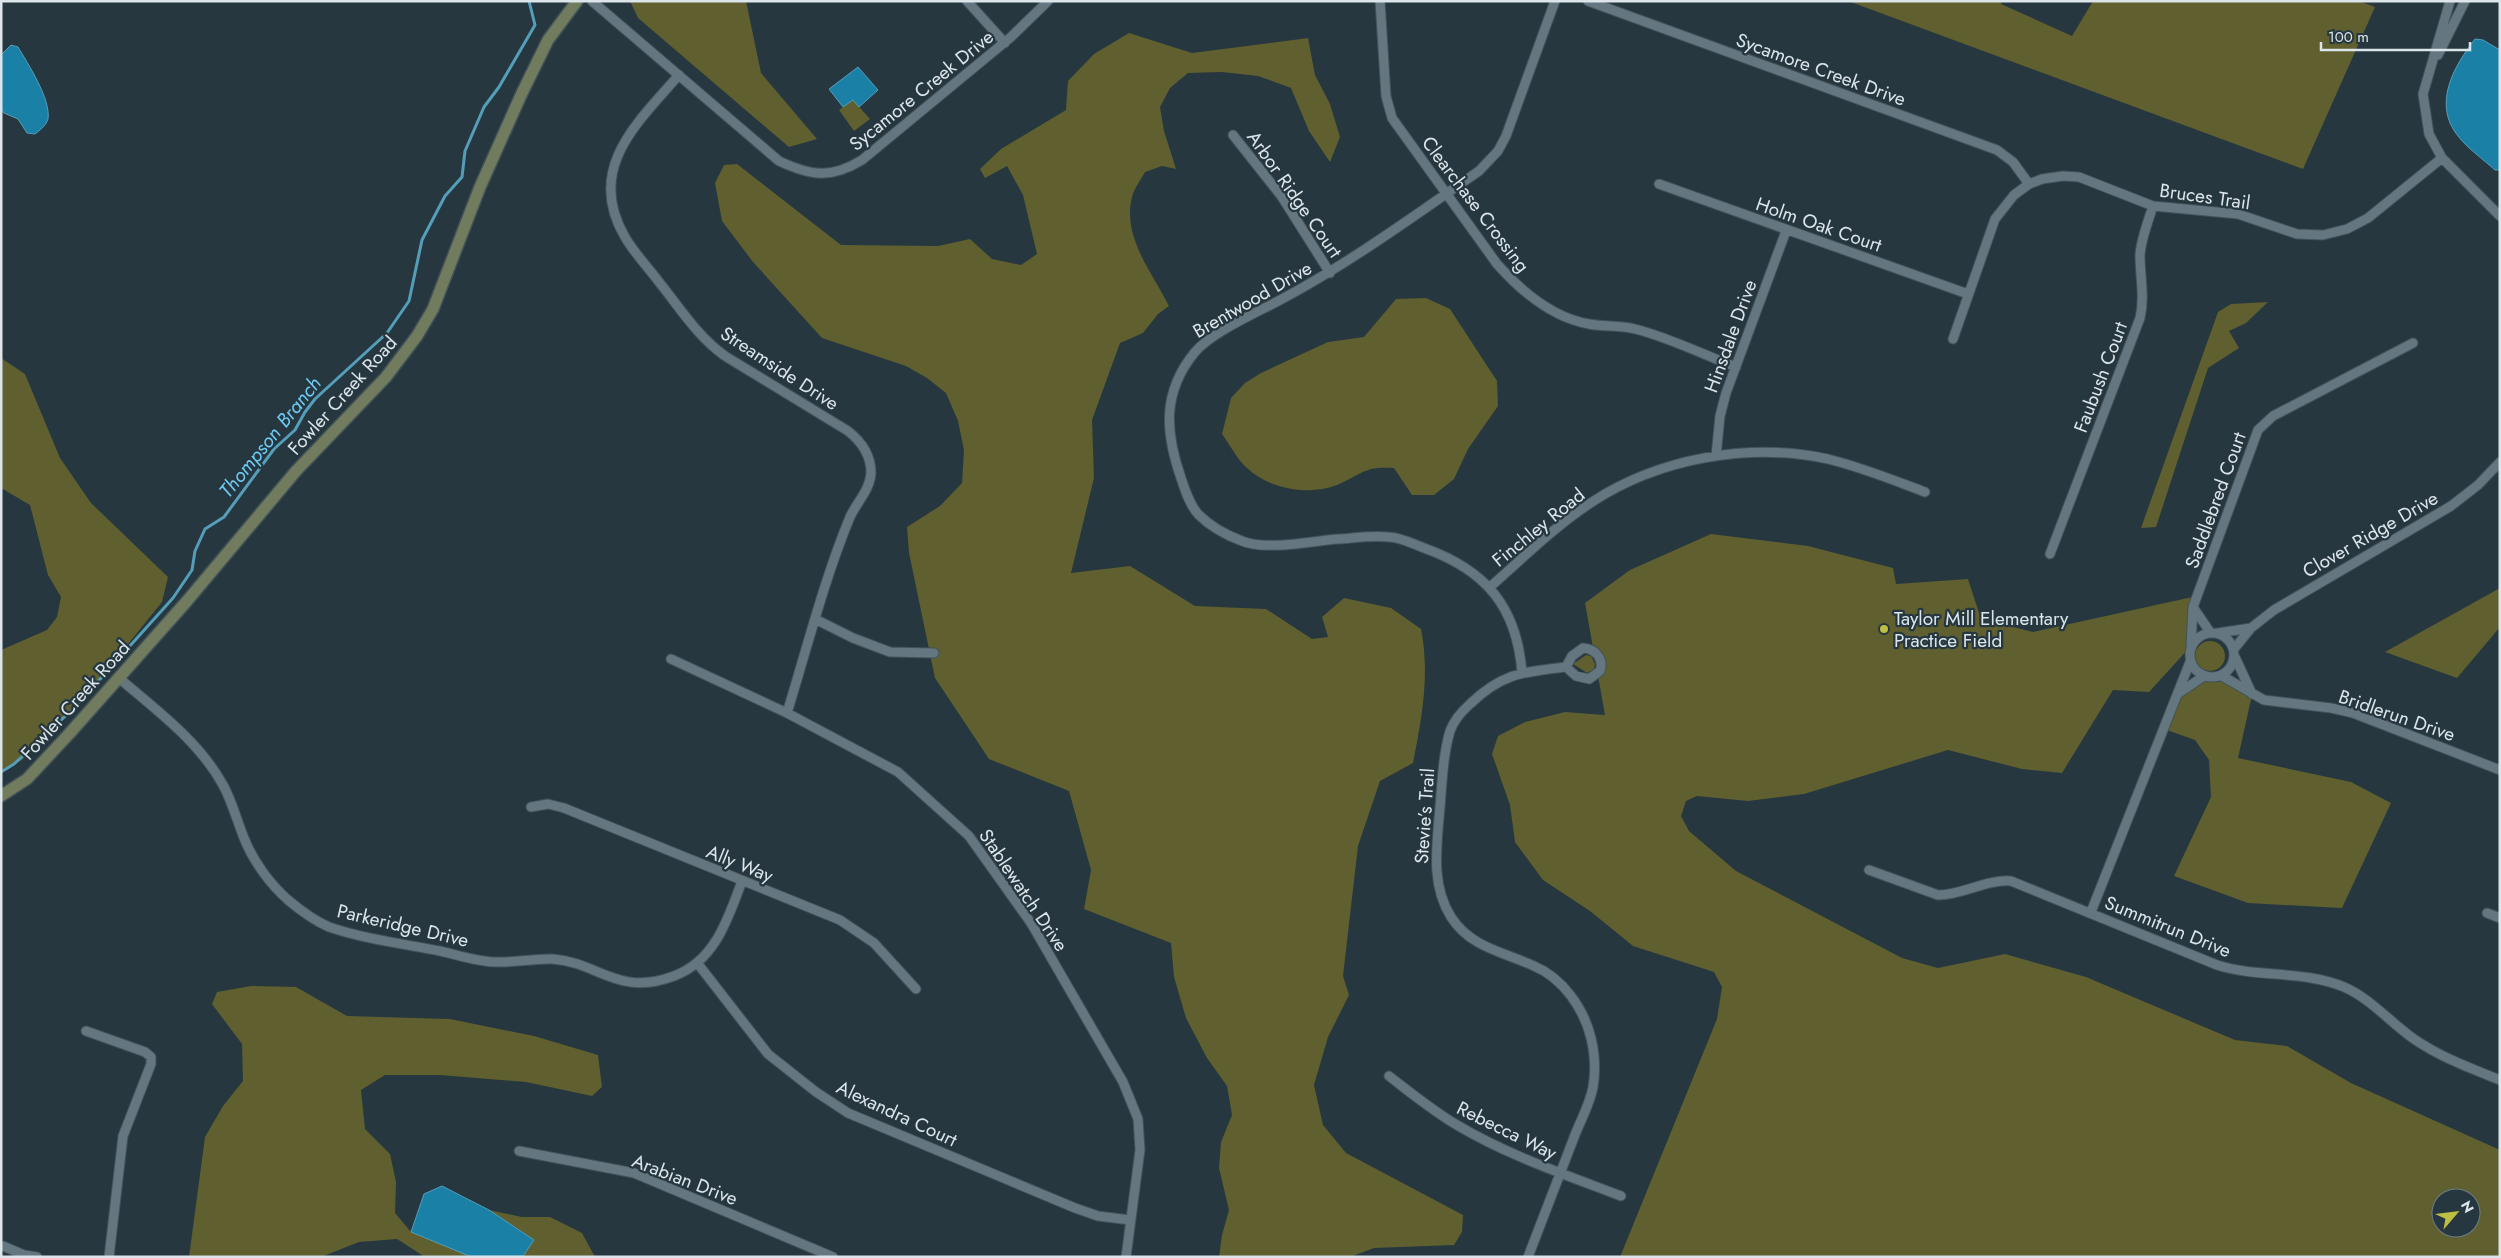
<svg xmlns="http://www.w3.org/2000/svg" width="2501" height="1258" font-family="Jost,sans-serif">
<rect width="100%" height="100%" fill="#26373f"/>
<path fill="#5f5f2f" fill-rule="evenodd" d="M 630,1 L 746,1 L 761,73 L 817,139 L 789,147 L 638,18 Z
M 1848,1 L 2002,1 L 2001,4 L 2072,36 L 2093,1 L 2359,1 L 2375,7 L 2303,169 Z
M 1129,33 L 1192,53 L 1308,38 L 1315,75 L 1330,104 L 1340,137 L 1330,162 L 1309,131 L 1291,88 L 1258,76 L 1222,72 L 1188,73 L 1170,88 L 1160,107 L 1164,131 L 1176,169 L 1162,166 L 1145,172 C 1141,180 1134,188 1132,197 C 1122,237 1152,272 1169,306 L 1158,314 L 1143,333 L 1120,343 L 1092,420 L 1094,478 L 1071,573 L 1130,566 L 1195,606 L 1266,609 L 1312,639 L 1328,637 L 1322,617 L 1344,598 L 1391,608 L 1421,629 C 1430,674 1422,718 1413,763 L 1380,781 L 1358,846 L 1343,976 L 1349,995 L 1328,1037 L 1314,1085 L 1323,1125 L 1346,1153 L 1463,1215 L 1462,1232 L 1454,1245 L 1374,1248 L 1350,1257 L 1219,1257 L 1222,1235 L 1229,1210 L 1219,1168 L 1221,1142 L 1232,1115 L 1227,1086 L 1207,1058 L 1186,1018 L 1174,977 L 1171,943 L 1084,909 L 1091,870 L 1069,791 L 989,759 L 935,678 L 909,553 L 907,527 L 940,506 L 962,483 L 964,450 L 958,421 L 946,393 L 927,378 L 906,366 L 822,338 L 753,262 L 722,221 L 715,183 L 724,165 L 737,164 L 841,245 L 938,246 L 970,239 L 992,259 L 1021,265 L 1037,254 L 1023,195 L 1007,166 L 985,178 L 980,169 L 1001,149 L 1066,110 L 1068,81 L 1094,54 Z
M 853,100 L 870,119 L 854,131 L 839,110 Z
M 1426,298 L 1450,309 L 1497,381 L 1498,406 L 1468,449 L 1454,479 L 1434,495 L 1412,495 L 1394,468 C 1364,466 1362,474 1337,485 C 1309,496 1269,489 1247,468 C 1237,459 1230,445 1222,434 L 1231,398 L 1245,383 L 1261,373 L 1328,342 L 1364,337 L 1396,299 Z
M 2268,302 L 2246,323 L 2229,331 L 2239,348 L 2208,368 L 2156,527 L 2141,528 L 2218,312 L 2231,304 Z
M 1,358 L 25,374 L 60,458 L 91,503 L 168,577 L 162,602 L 103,675 L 22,760 L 1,770 L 1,650 L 47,630 L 57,617 L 61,597 L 48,575 L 30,505 L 1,488 Z
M 1711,534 L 1808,546 L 1893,568 L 1896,584 L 1968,579 L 1981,619 L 2033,632 L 2197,596 L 2191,646 L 2149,692 L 2113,690 L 2062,773 L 2022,769 L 1948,750 L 1804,794 L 1748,801 L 1697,796 L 1686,801 L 1681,816 L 1689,831 L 1736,871 L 1902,958 L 1938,968 L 2005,954 L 2086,977 L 2235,1040 L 2287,1046 L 2351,1083 L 2500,1150 L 2500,1257 L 1620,1257 L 1717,1019 L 1722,987 L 1714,972 L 1633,946 L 1590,911 L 1543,880 L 1515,842 L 1510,805 L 1492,754 L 1498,736 L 1525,722 L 1565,712 L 1605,715 L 1585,603 L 1630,570 ZM 2441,1198 L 2471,1198 L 2471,1228 L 2441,1228 Z
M 2500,588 L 2500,627 L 2457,678 L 2385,652 Z
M2195 656a15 15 0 1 1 30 0a15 15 0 1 1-30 0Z
M 1586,655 L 1591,656 L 1595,664 L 1594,669 L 1587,673 L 1573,664 Z
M 2204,676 L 2222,676 L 2252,695 L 2238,758 L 2351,782 L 2391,803 L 2342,908 L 2248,903 L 2174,876 L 2211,797 L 2209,760 L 2195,740 L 2164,729 L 2178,693 Z
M 251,986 L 296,987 L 347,1016 L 450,1019 L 534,1036 L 598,1055 L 602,1087 L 592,1096 L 526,1082 L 440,1075 L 385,1075 L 361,1090 L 365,1129 L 390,1154 L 396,1182 L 395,1213 L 411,1232 L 523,1256 L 534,1240 L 489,1210 L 522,1217 L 550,1217 L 582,1233 L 595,1257 L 425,1257 L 397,1239 L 359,1242 L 321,1257 L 189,1257 L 205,1137 L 223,1106 L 243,1081 L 242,1044 L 212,1004 L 217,992 Z"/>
<path fill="#1b80a6" stroke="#559eba" d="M 2475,39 L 2483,40 L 2500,50 L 2500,170 L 2495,170 C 2483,159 2468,149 2458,136 C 2432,104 2454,66 2475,39 Z
M 11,45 L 18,47 C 28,64 51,99 48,119 C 46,126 40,130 35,134 L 27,133 L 18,119 L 4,113 L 1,109 L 1,55 Z
M 858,67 L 878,90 L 859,107 L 853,100 L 843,107 L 829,89 Z
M 442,1186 L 489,1210 L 534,1240 L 523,1256 L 469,1256 L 411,1232 L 424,1194 Z"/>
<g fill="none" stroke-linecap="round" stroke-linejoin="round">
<path stroke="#559eba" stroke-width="3" d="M 1,772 L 14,764 L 75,707 L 173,598 L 192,570 L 195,551 L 205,529 L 224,517 L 274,449 L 295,430 L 305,412 L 315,399 L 387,333 L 409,301 L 422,240 L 445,196 L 462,177 L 465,151 L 484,107 L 499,87 L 535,25 L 529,1"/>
<defs>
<path id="street" d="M 592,1 L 779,161 C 811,176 831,179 862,160 L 1011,37 L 1048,1
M 967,1 L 1005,43
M 1380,1 L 1386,96 L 1392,118 L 1497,264 C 1521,291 1553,318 1589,324 C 1604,327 1620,325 1635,329 C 1668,337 1704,355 1736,367
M 1588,1 L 1997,150 L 2013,162 L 2029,184
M 2450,1 L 2423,94 L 2429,134 L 2442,158 L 2500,216
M 2438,55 L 2465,1
M 679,75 C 637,123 585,169 625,237 C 634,253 648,267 659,282 C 680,308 698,337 725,356 L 848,431 C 862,442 871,455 871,473 C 870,490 857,502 850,517 C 824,580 807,648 787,713
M 1233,135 L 1282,197 L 1330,273
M 1659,184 L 1968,294
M 1953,339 L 1995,219 L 2014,195 L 2029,184 L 2042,179 L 2063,176 L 2079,177 L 2153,206 L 2238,214 L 2297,234 L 2323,235 L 2347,229 L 2368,218 L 2442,158
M 1716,456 L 1720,416 L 1726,393 L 1786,231
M 2050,554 L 2140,318 C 2145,297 2140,277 2140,255 C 2141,239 2148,222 2153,206
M 1490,587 C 1523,558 1555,526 1592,502 C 1659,458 1750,442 1828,459 C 1861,467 1893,480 1925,492
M 2193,607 L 2210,632
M 815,619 L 853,638 L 890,652 L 934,653
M2190 655a22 22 0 1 1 44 0a22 22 0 1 1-44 0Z
M 2218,633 L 2251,628
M 2191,646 L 2193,607 L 2258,430 L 2273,416 L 2413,343
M 1583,648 C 1596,649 1604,659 1600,671 L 1589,679 L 1576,676 L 1566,667 L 1572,656 Z
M 2234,649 L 2251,628 L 2274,610 L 2451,506 L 2478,485 L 2500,462
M 2235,657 L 2252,694
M 671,659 L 787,713 L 898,772 L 969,836 L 1031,923 L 1123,1082 L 1138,1119 L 1140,1150 L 1126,1257
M 1522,673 C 1517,607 1486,570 1424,548 C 1413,544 1400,537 1389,537 C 1373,535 1354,538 1338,539 C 1312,541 1265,551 1242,541 C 1226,535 1211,527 1199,515 C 1190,506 1185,490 1181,478 C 1165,432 1162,392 1195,352 C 1212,332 1258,312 1282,299 C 1351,262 1414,216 1479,171 L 1498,151 L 1506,136 L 1555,1
M 2222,676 L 2264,700 L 2331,708 L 2353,713 L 2500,770
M 119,678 C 157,711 199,741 223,785 C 232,801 237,821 244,838 C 253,861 270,884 288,900 C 300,910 315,921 329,927 C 364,939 404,944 440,951 C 458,955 478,962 496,962 C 515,963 534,958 553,959 C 600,963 618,997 674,976 C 715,961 728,919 742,881
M 2179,693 L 2204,676
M 531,807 L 548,804 L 564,808 L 840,920 L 874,943 L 916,989
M 1869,870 L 1938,895 C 1963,895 1986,879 2011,881 L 2217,965 C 2258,978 2303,970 2344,987 C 2370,998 2391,1023 2414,1039 C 2440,1057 2470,1068 2500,1080
M 2091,912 L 2190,662
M 2487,913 L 2500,918
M 698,964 L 768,1054 L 816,1092 L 848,1113 L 1075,1208 L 1098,1216 L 1130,1220
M 86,1031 L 145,1052 L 151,1057 L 151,1064 L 123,1136 L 109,1257
M 1389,1076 C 1411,1093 1433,1111 1457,1125 C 1507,1155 1566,1175 1621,1196
M 519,1151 L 634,1173 L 833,1257
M 3,1246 L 24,1255 L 37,1257
M 1528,1257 C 1543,1218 1558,1179 1573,1140 C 1579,1123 1590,1105 1593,1087 C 1596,1070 1595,1055 1591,1038 C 1584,1009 1563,978 1534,966 C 1504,952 1471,948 1451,917 C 1432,887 1436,852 1439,818 C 1442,789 1442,759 1450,731 C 1454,720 1461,712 1470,704 C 1502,673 1523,672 1566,667"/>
<path id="secondary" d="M 1,796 L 27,779 L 69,734 L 187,601 L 296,471 L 386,377 L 417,336 L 433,309 L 480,187 L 522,93 L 548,40 L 577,1"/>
</defs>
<use href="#street" stroke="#435258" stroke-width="11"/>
<use href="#secondary" stroke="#435258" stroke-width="14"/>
<use href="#street" stroke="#647680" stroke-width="9"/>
<use href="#secondary" stroke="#707c5d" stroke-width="11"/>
</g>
<circle fill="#bebe42" stroke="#26373f" stroke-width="2" cx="1884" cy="629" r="5"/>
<g text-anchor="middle" stroke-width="4.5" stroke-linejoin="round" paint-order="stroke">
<g font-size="19" fill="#dbe5ea" stroke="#26373f">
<text transform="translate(1821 69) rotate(20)" y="7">Sycamore Creek Drive</text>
<text transform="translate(921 90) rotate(-39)" y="7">Sycamore Creek Drive</text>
<text transform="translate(1295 194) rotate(55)" y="7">Arbor Ridge Court</text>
<text transform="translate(2205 196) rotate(8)" y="7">Bruces Trail</text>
<text transform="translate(1476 204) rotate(53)" y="7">Clearchase Crossing</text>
<text transform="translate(1819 224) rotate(19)" y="7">Holm Oak Court</text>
<text transform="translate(1252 299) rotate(-30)" y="7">Brentwood Drive</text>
<text transform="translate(1730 336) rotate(-70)" y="7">Hinsdale Drive</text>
<text transform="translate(780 368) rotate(33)" y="7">Streamside Drive</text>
<text transform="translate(2100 377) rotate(-69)" y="7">Faubush Court</text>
<text transform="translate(342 395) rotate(-48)" y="7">Fowler Creek Road</text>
<text transform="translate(2215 500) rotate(-70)" y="7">Saddlebred Court</text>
<text transform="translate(1538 527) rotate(-39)" y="7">Finchley Road</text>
<text transform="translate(2370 534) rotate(-30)" y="7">Clover Ridge Drive</text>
<text transform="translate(75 700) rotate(-48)" y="7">Fowler Creek Road</text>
<text transform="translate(2397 715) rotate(19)" y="7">Bridlerun Drive</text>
<text transform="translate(1424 816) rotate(-86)" y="7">Stevie’s Trail</text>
<text transform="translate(740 863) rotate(22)" y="7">Ally Way</text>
<text transform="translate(1024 890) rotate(56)" y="7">Stablewatch Drive</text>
<text transform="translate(403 925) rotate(13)" y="7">Parkeridge Drive</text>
<text transform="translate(2168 926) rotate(22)" y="7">Summitrun Drive</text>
<text transform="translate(897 1113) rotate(25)" y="7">Alexandra Court</text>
<text transform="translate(1507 1130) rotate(26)" y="7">Rebecca Way</text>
<text transform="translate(685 1179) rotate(21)" y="7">Arabian Drive</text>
</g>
<g font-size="19" fill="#dbe5ea" stroke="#26373f" text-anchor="start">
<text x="1894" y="625">Taylor Mill Elementary<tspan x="1894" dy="22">Practice Field</tspan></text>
</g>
<g font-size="20" font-style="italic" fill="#6ecbf6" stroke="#26373f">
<text transform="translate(270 437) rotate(-51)" y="7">Thompson Branch</text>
</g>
</g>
<rect width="2501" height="1258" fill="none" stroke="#dbe5ea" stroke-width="5"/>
<g transform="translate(2456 1213) rotate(62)"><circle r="24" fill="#26373f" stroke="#6e7d83"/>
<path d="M0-4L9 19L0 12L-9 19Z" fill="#bebe42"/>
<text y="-8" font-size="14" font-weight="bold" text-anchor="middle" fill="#dbe5ea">N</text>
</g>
<path d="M2321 42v8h149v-8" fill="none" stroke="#dbe5ea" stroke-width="2.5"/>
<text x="2328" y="42" font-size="15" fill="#dbe5ea" stroke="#26373f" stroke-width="4" paint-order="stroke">100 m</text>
</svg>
